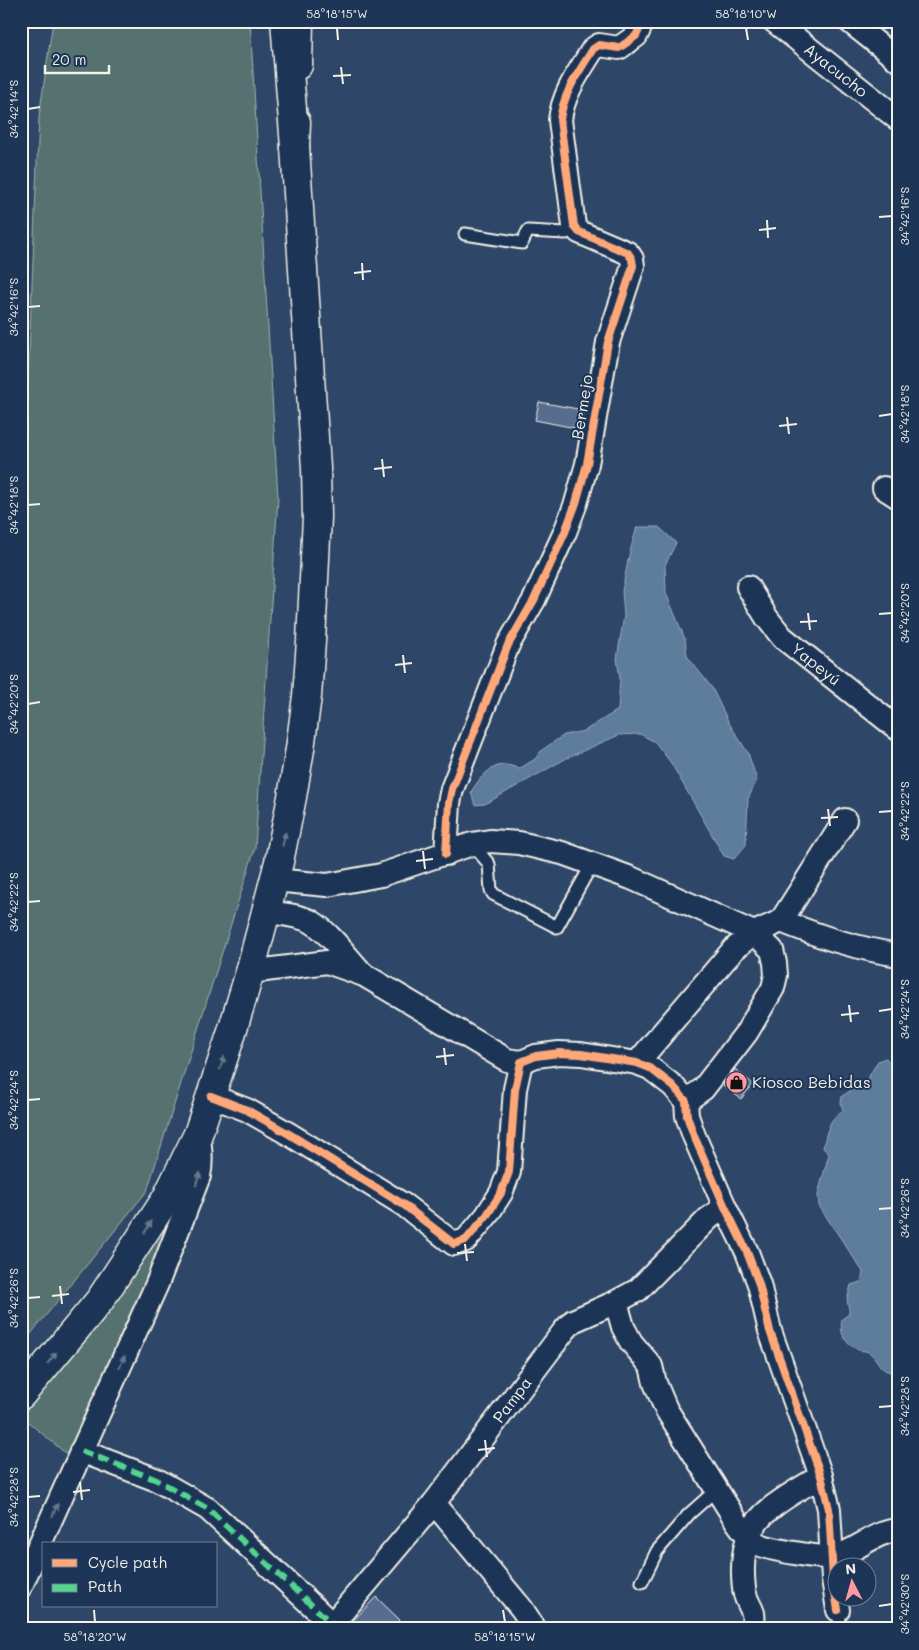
<svg xmlns="http://www.w3.org/2000/svg" width="919" height="1650" font-family="Mali,sans-serif">
<rect width="100%" height="100%" fill="#2e4668"/>
<filter id="ink" filterUnits="userSpaceOnUse"><feTurbulence type="fractalNoise" baseFrequency=".02" numOctaves="2"/><feDisplacementMap in="SourceGraphic" scale="10" xChannelSelector="R" yChannelSelector="G"/><feConvolveMatrix kernelMatrix="1 2 1 2 8 2 1 2 1" color-interpolation-filters="sRGB"/></filter>
<g filter="url(#ink)">
<path fill="#56726f" stroke="#a5b2ac" d="M 53,21 L 250,21 L 278,497 L 255,848 L 147,1191 L 21,1346 L 21,547 L 39,117 Z
M 186,1193 L 143,1286 L 69,1456 L 22,1417 L 145,1245 Z"/>
<path fill="#5d7d9b" stroke="#99abba" d="M 637,527 L 659,527 L 676,543 L 665,565 L 666,593 L 685,639 L 687,656 L 712,688 L 729,723 L 748,753 L 757,780 L 748,799 L 746,845 L 734,859 L 724,856 L 671,763 L 655,742 L 640,734 L 619,735 L 567,758 L 485,804 L 475,805 L 471,792 C 482,774 497,757 519,769 L 535,759 L 542,750 L 564,735 L 584,731 L 618,710 L 620,679 L 617,659 L 624,615 L 622,591 L 630,551 Z
M 886,1058 L 890,1062 L 898,1063 L 898,1373 C 878,1372 881,1363 870,1353 C 868,1351 863,1351 859,1350 C 845,1345 839,1333 842,1319 L 849,1314 L 849,1309 L 847,1300 L 851,1285 L 861,1282 L 863,1272 L 819,1206 L 818,1194 L 829,1154 L 823,1148 C 826,1135 829,1116 843,1111 L 841,1103 L 842,1096 L 855,1088 L 864,1085 L 878,1061 Z"/>
<path fill="#576d90" stroke="#f4f1e8" d="M 539,402 L 578,409 L 575,428 L 535,420 Z
M 735,1069 L 753,1084 L 741,1099 L 723,1085 Z
M 376,1597 L 400,1620 L 392,1629 L 345,1629 Z"/>
<g fill="none" stroke-linecap="round" stroke-linejoin="round">
<defs>
<path id="service" d="M 465,234 L 522,243 L 528,231 L 566,233 L 574,226
M 472,844 L 489,864 L 491,890 L 493,894 L 557,927 L 592,864
M 642,1582 L 657,1551 L 689,1514 L 716,1490
M 838,1610 L 841,1629"/>
<g id="minor">
<path id="s1" d="M 774,21 L 898,119"/>
<path d="M 849,21 L 898,60"/>
<path d="M 884,488 L 898,497"/>
<path id="s2" d="M 748,587 L 767,618 L 782,637 L 898,729"/>
<path d="M 446,854 L 449,803 L 452,789 L 508,645 L 534,600 L 565,532 L 576,503 L 587,464 L 608,342 L 633,266 L 632,259 L 628,253 L 579,232 L 574,226 L 560,120 C 563,93 579,72 593,49 L 599,45 L 619,48 L 636,36 L 643,21"/>
<path d="M 274,880 L 327,885 L 381,875 L 472,844 L 490,841 L 519,843 L 562,853 L 631,878 L 754,933 L 772,950 L 775,963 L 776,975 L 773,988 L 747,1032 L 703,1089 L 686,1101"/>
<path d="M 266,912 C 280,914 299,915 312,922 C 330,933 347,957 362,973"/>
<path d="M 781,921 C 821,937 855,948 898,955"/>
<path d="M 250,972 L 327,962 L 364,975 L 507,1060 L 521,1062"/>
<path d="M 637,1063 L 734,949 L 754,933 L 781,921 L 845,820"/>
<path d="M 211,1096 L 247,1110 L 289,1134 L 404,1205 L 454,1244 L 466,1240 L 487,1215 L 501,1193 L 509,1172 L 515,1089 L 521,1062 L 536,1056 L 559,1053 L 581,1054 L 637,1063 L 650,1068 L 673,1086 L 686,1101 L 687,1116 L 694,1136 L 725,1207 L 747,1252 L 759,1284 L 770,1331 L 821,1476 L 829,1509 L 833,1579 L 838,1610"/>
<path d="M 616,1302 L 623,1327 L 631,1342 L 651,1366 L 655,1383 L 666,1409 L 737,1522 C 743,1530 749,1539 758,1544 C 767,1549 824,1559 834,1557 C 857,1551 874,1532 898,1530"/>
<path d="M 81,1451 L 157,1480 L 208,1509 L 332,1624"/>
<path d="M 434,1503 L 522,1609 L 535,1629"/>
<path d="M 21,1586 L 157,1284 L 199,1176 C 202,1162 201,1149 198,1134"/>
<path id="s3" d="M 328,1629 L 434,1503 L 564,1331 L 573,1321 L 616,1302 L 638,1290 L 709,1218 L 725,1207"/>
<path d="M 754,1629 C 753,1624 754,1618 753,1613 C 750,1604 744,1598 744,1588 C 742,1572 743,1553 748,1538 C 756,1511 798,1490 821,1476"/>
</g>
<path id="primary" d="M 298,65 L 299,21
M 21,1395 L 100,1300 L 166,1199 L 198,1134 L 231,1035 L 250,972 L 279,862 L 292,797 L 300,749 L 307,696 L 311,641 L 317,517 L 316,468 L 295,147 L 296,122"/>
<path id="motorway" d="M 285,21 L 295,147"/>
</defs>
<use href="#service" stroke="#f4f1e8" stroke-width="15"/>
<use href="#minor" stroke="#f4f1e8" stroke-width="26"/>
<use href="#primary" stroke="#f4f1e8" stroke-width="31"/>
<use href="#motorway" stroke="#f4f1e8" stroke-width="31"/>
<use href="#service" stroke="#1d3557" stroke-width="11"/>
<use href="#minor" stroke="#1d3557" stroke-width="22"/>
<use href="#primary" stroke="#1d3557" stroke-width="28"/>
<use href="#motorway" stroke="#1d3557" stroke-width="28"/>
<path stroke="#53d58f" stroke-width="6" stroke-dasharray="12 6" stroke-linecap="butt" d="M 81,1451 L 157,1480 L 208,1509 L 332,1624"/>
<defs>
<path id="cycleway" d="M 446,854 L 449,803 L 452,789 L 508,645 L 534,600 L 565,532 L 576,503 L 587,464 L 608,342 L 633,266 L 632,259 L 628,253 L 579,232 L 574,226 L 560,120 C 563,93 579,72 593,49 L 599,45 L 619,48 L 636,36 L 643,21
M 211,1096 L 247,1110 L 289,1134 L 404,1205 L 454,1244 L 466,1240 L 487,1215 L 501,1193 L 509,1172 L 515,1089 L 521,1062 L 536,1056 L 559,1053 L 581,1054 L 637,1063 L 650,1068 L 673,1086 L 686,1101 L 687,1116 L 694,1136 L 725,1207 L 747,1252 L 759,1284 L 770,1331 L 821,1476 L 829,1509 L 833,1579 L 838,1610"/>
</defs>
<use href="#cycleway" stroke="#1d3557" stroke-width="11"/>
<use href="#cycleway" stroke="#fea87a" stroke-width="8"/>
</g>
<defs><path id="oneway-solid" d="M-6-.8H1V-3.2L6.5 0L1 3.2V.8H-6Z" transform="scale(1.25)"/></defs>
<g fill="#68778a">
<use href="#oneway-solid" transform="translate(284 839) rotate(-78)"/>
<use href="#oneway-solid" transform="translate(222 1063) rotate(-72)"/>
<use href="#oneway-solid" transform="translate(198 1179) rotate(-72)"/>
<use href="#oneway-solid" transform="translate(148 1227) rotate(-58)"/>
<use href="#oneway-solid" transform="translate(52 1358) rotate(-50)"/>
<use href="#oneway-solid" transform="translate(122 1362) rotate(-65)"/>
<use href="#oneway-solid" transform="translate(55 1510) rotate(-66)"/>
</g>
</g>
<path fill="none" stroke="#f4f1e8" stroke-width="2" d="M 337,28 L 338,40M 746,28 L 748,40M 341,67 L 343,84M 333,76 L 351,75M 28,109 L 40,107M 879,217 L 892,216M 767,220 L 768,238M 759,230 L 776,228M 362,263 L 363,280M 354,273 L 371,271M 28,307 L 40,306M 879,416 L 892,414M 787,417 L 789,434M 779,426 L 797,424M 382,459 L 384,477M 374,469 L 392,467M 28,505 L 40,504M 808,613 L 810,630M 879,614 L 892,613M 800,622 L 817,621M 403,655 L 405,673M 395,665 L 412,663M 28,704 L 40,702M 828,809 L 830,826M 879,812 L 892,811M 821,818 L 838,817M 423,851 L 425,869M 416,861 L 433,859M 28,902 L 40,901M 849,1005 L 851,1022M 879,1011 L 892,1009M 841,1015 L 859,1013M 444,1048 L 446,1065M 436,1057 L 454,1055M 28,1100 L 40,1099M 879,1209 L 892,1208M 465,1244 L 467,1261M 457,1253 L 474,1252M 60,1286 L 62,1304M 52,1296 L 69,1294M 28,1298 L 40,1297M 879,1407 L 892,1406M 485,1440 L 487,1457M 478,1450 L 495,1448M 80,1482 L 82,1500M 73,1492 L 90,1490M 28,1497 L 40,1496M 879,1606 L 892,1604M 94,1610 L 95,1622M 503,1610 L 505,1622"/>
<defs>
<symbol id="shop-disc" viewBox="-11 -11 22 22"><circle r="9.5" fill="#ff9aa2" stroke="#1d3557"/><path d="M-5-2.5h2.3a2.7 3.5 0 0 1 5.4 0H5L5.5 6h-11ZM-1.5-2.5h3a1.5 2.3 0 0 0-3 0Z" fill="#111"/></symbol>
</defs>
<g fill-rule="evenodd">
<use href="#shop-disc" x="724" y="1070" width="25" height="25"/>
</g>
<g text-anchor="middle" stroke-width="4" stroke-linejoin="round" paint-order="stroke">
<g font-size="16" fill="#f4f1e8" stroke="#1d3557">
<text dy="6" stroke="none"><textPath href="#s1" startOffset="79">Ayacucho</textPath></text>
<text transform="translate(582 407) rotate(-81)" y="6">Bermejo</text>
<text dy="6" stroke="none"><textPath href="#s2" startOffset="104">Yapeyú</textPath></text>
<text dy="6" stroke="none"><textPath href="#s3" startOffset="294">Pampa</textPath></text>
</g>
<g font-size="16" fill="#f4f1e8" stroke="#1d3557" text-anchor="start">
<text x="752" y="1088">Kiosco Bebidas</text>
</g>
</g>
<rect width="919" height="1650" fill="none" stroke="#1d3557" stroke-width="55"/>
<rect x="42" y="1542" width="175" height="65" fill="#1d3557" stroke="#738091"/>
<rect x="52" y="1559" width="25" height="8" fill="#fea87a" stroke="#738091"/>
<text x="88" y="1568" font-size="15" fill="#f4f1e8">Cycle path</text>
<rect x="52" y="1584" width="25" height="8" fill="#53d58f" stroke="#738091"/>
<text x="88" y="1592" font-size="15" fill="#f4f1e8">Path</text>
<g transform="translate(852 1582) rotate(354)"><circle r="24" fill="#1d3557" stroke="#738091"/>
<path d="M0-4L9 19L0 12L-9 19Z" fill="#ff9aa2"/>
<text y="-8" font-size="14" font-weight="bold" text-anchor="middle" fill="#f4f1e8">N</text>
</g>
<path d="M45 65v8h64v-8" fill="none" stroke="#f4f1e8" stroke-width="2.5"/>
<text x="52" y="65" font-size="15" fill="#f4f1e8" stroke="#1d3557" stroke-width="4" paint-order="stroke">20 m</text>
<rect x="28" y="28" width="864" height="1594" fill="none" stroke="#f4f1e8" stroke-width="2"/>
<g font-size="12" text-anchor="middle" fill="#f4f1e8">
<text x="337" y="18">58°18'15"W</text>
<text x="746" y="18">58°18'10"W</text>
<text transform="translate(14 109) rotate(-90)" y="4">34°42'14"S</text>
<text transform="translate(905 216) rotate(-90)" y="4">34°42'16"S</text>
<text transform="translate(14 307) rotate(-90)" y="4">34°42'16"S</text>
<text transform="translate(905 414) rotate(-90)" y="4">34°42'18"S</text>
<text transform="translate(14 505) rotate(-90)" y="4">34°42'18"S</text>
<text transform="translate(905 613) rotate(-90)" y="4">34°42'20"S</text>
<text transform="translate(14 704) rotate(-90)" y="4">34°42'20"S</text>
<text transform="translate(905 811) rotate(-90)" y="4">34°42'22"S</text>
<text transform="translate(14 902) rotate(-90)" y="4">34°42'22"S</text>
<text transform="translate(905 1009) rotate(-90)" y="4">34°42'24"S</text>
<text transform="translate(14 1100) rotate(-90)" y="4">34°42'24"S</text>
<text transform="translate(905 1208) rotate(-90)" y="4">34°42'26"S</text>
<text transform="translate(14 1298) rotate(-90)" y="4">34°42'26"S</text>
<text transform="translate(905 1406) rotate(-90)" y="4">34°42'28"S</text>
<text transform="translate(14 1497) rotate(-90)" y="4">34°42'28"S</text>
<text transform="translate(905 1604) rotate(-90)" y="4">34°42'30"S</text>
<text x="95" y="1641">58°18'20"W</text>
<text x="505" y="1641">58°18'15"W</text>
</g>
</svg>
